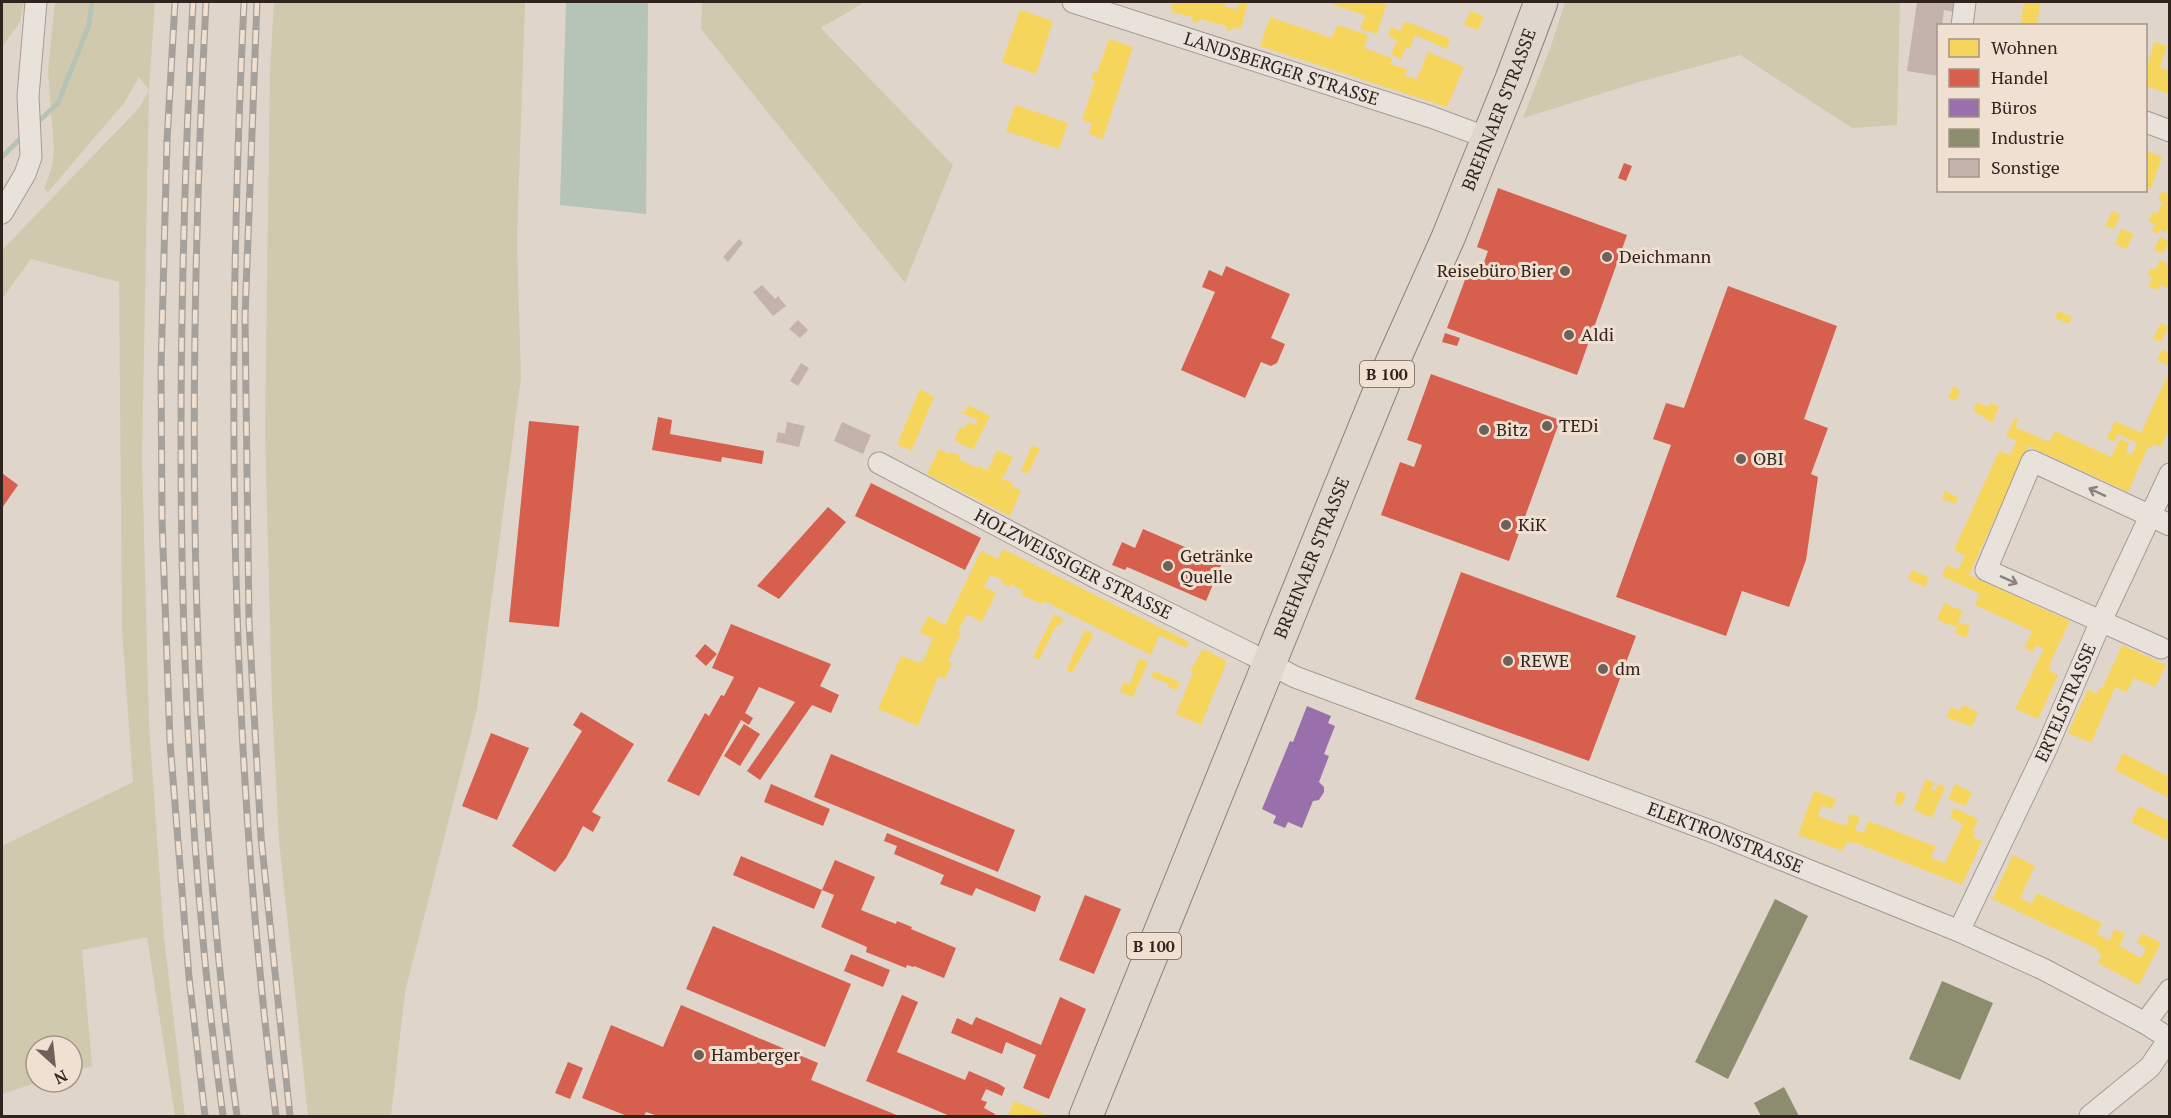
<svg xmlns="http://www.w3.org/2000/svg" width="2171" height="1118" font-family="'PT Serif',serif">
<rect width="100%" height="100%" fill="#e0d5ca"/>
<path fill="#d1c9ae" d="M 2,2 L 24,2 L 20,22 L 2,47 Z
M 55,2 L 155,2 L 149,90 L 142,458 L 149,724 L 164,937 L 185,1116 L 175,1116 L 147,937 L 82,950 L 92,1066 L 72,1072 L 72,1046 L 36,1046 L 36,1082 L 39,1082 L 2,1094 L 2,846 L 133,782 L 122,630 L 119,282 L 31,259 L 2,299 L 2,250 L 140,107 L 149,90 L 139,77 L 124,103 L 48,192 L 44,189 L 52,167 L 54,151 L 48,71 Z
M 274,2 L 525,2 L 517,240 L 521,378 L 477,709 L 405,992 L 391,1116 L 308,1116 L 279,840 L 272,704 L 265,430 L 270,70 Z
M 702,2 L 865,2 L 821,28 L 953,165 L 905,283 L 701,29 Z
M 1565,2 L 1900,2 L 1897,125 L 1852,128 L 1740,55 L 1639,82 L 1523,118 L 1551,46 Z"/>
<path fill="#b6c3b7" d="M 566,2 L 648,2 L 646,214 L 560,205 Z"/>
<path fill="#f6d55c" d="M 1173,2 L 1226,2 L 1225,7 L 1237,9 L 1239,2 L 1248,2 L 1241,29 L 1233,27 L 1232,31 L 1226,29 L 1227,26 L 1199,19 L 1197,23 L 1192,22 L 1193,17 L 1171,12 Z
M 1326,2 L 1387,2 L 1377,34 L 1360,29 L 1365,15 Z
M 2024,2 L 2041,2 L 2036,26 L 2020,26 Z
M 1020,10 L 1053,21 L 1036,74 L 1002,62 Z
M 1470,11 L 1484,16 L 1478,30 L 1464,25 Z
M 1270,17 L 1332,38 L 1337,25 L 1368,35 L 1364,48 L 1392,58 L 1390,64 L 1407,69 L 1405,76 L 1417,79 L 1428,52 L 1464,67 L 1447,107 L 1260,46 Z
M 1405,21 L 1450,39 L 1447,49 L 1415,35 L 1410,48 L 1406,47 L 1401,59 L 1391,55 L 1397,40 L 1388,36 L 1391,27 L 1401,31 Z
M 1109,39 L 1133,47 L 1103,139 L 1089,134 L 1092,123 L 1082,120 L 1095,80 L 1091,79 L 1093,72 L 1097,73 Z
M 2154,42 L 2167,46 L 2160,67 L 2169,71 L 2169,94 L 2146,86 L 2146,63 L 2148,64 Z
M 1015,105 L 1068,123 L 1059,149 L 1006,131 Z
M 2146,151 L 2162,157 L 2151,189 L 2146,187 Z
M 2162,191 L 2169,194 L 2169,230 L 2167,229 L 2166,233 L 2160,230 L 2158,234 L 2152,231 L 2155,224 L 2148,221 L 2153,212 L 2157,214 L 2163,202 L 2158,200 Z
M 2112,211 L 2120,215 L 2114,229 L 2105,226 Z
M 2121,229 L 2134,234 L 2126,249 L 2115,244 Z
M 2160,237 L 2169,241 L 2163,254 L 2154,250 Z
M 2160,260 L 2169,265 L 2169,289 L 2160,285 L 2158,290 L 2148,286 L 2152,277 L 2147,275 L 2151,268 L 2155,270 Z
M 2058,311 L 2072,317 L 2069,324 L 2055,318 Z
M 2161,323 L 2168,327 L 2161,342 L 2153,338 Z
M 2162,349 L 2169,353 L 2169,366 L 2157,360 Z
M 2169,372 L 2169,428 L 2161,447 L 2153,444 L 2150,449 L 2148,447 L 2128,492 L 2028,446 L 1969,575 L 2070,621 L 2049,665 L 2051,666 L 2049,671 L 2058,675 L 2038,719 L 2015,709 L 2044,649 L 2036,645 L 2033,652 L 2025,648 L 2032,631 L 1975,605 L 1980,594 L 1942,576 L 1947,565 L 1958,570 L 1965,556 L 1954,550 L 1999,451 L 2010,455 L 2017,441 L 2006,436 L 2015,418 L 2019,419 L 2015,427 L 2049,442 L 2055,431 L 2111,457 L 2120,439 L 2129,443 L 2126,452 L 2132,455 L 2137,443 L 2118,434 L 2114,442 L 2107,438 L 2115,421 L 2141,433 Z
M 1953,386 L 1959,389 L 1958,391 L 1960,392 L 1956,401 L 1948,398 Z
M 920,389 L 934,397 L 912,450 L 897,445 Z
M 1977,402 L 1988,407 L 1991,403 L 1999,407 L 1992,423 L 1973,410 Z
M 968,405 L 990,416 L 973,450 L 954,440 L 960,427 L 964,429 L 968,422 L 975,425 L 978,420 L 960,412 L 965,412 Z
M 1032,445 L 1040,449 L 1028,474 L 1021,471 Z
M 939,449 L 949,454 L 951,452 L 959,455 L 960,460 L 977,468 L 978,465 L 987,471 L 997,450 L 1013,457 L 1004,476 L 1001,477 L 1002,479 L 1013,483 L 1012,486 L 1021,491 L 1010,516 L 927,474 Z
M 1945,491 L 1958,497 L 1955,504 L 1942,499 Z
M 1003,549 L 1189,642 L 1186,648 L 1159,635 L 1151,655 L 1044,601 L 1042,604 L 1021,595 L 1023,591 L 1011,584 L 1009,587 L 1001,583 L 1003,580 L 990,575 L 984,587 L 996,593 L 982,622 L 967,614 L 958,631 L 961,633 L 948,661 L 952,663 L 945,679 L 938,676 L 918,726 L 878,709 L 901,656 L 919,663 L 920,661 L 923,662 L 933,638 L 920,633 L 928,616 L 945,625 L 981,551 L 998,559 Z
M 1912,570 L 1929,577 L 1925,587 L 1908,579 Z
M 1944,603 L 1963,611 L 1956,627 L 1937,620 Z
M 1054,614 L 1063,619 L 1059,626 L 1056,626 L 1039,660 L 1033,657 Z
M 1959,622 L 1970,626 L 1966,638 L 1955,633 Z
M 1085,630 L 1094,634 L 1072,673 L 1066,670 Z
M 2122,645 L 2166,665 L 2155,687 L 2134,678 L 2127,692 L 2115,687 L 2091,743 L 2068,733 L 2088,689 L 2097,694 L 2099,688 L 2102,689 Z
M 1203,649 L 1225,660 L 1226,664 L 1201,725 L 1176,714 L 1193,672 L 1190,671 Z
M 1139,658 L 1148,662 L 1133,697 L 1120,692 L 1124,682 L 1130,684 Z
M 1154,671 L 1180,682 L 1177,690 L 1168,687 L 1169,684 L 1151,677 Z
M 1963,705 L 1978,712 L 1972,727 L 1946,717 L 1951,707 L 1960,711 Z
M 2123,753 L 2169,777 L 2169,798 L 2115,770 Z
M 1926,779 L 1934,783 L 1931,790 L 1935,791 L 1938,784 L 1945,787 L 1932,818 L 1914,810 Z
M 1955,784 L 1972,792 L 1966,806 L 1948,799 Z
M 1814,791 L 1836,799 L 1832,809 L 1822,805 L 1818,816 L 1846,826 L 1850,814 L 1860,817 L 1855,830 L 1864,833 L 1868,821 L 1935,846 L 1931,858 L 1945,863 L 1963,824 L 1950,818 L 1954,808 L 1978,819 L 1973,831 L 1975,832 L 1973,837 L 1982,841 L 1962,885 L 1853,842 L 1852,844 L 1846,842 L 1843,851 L 1798,835 Z
M 1898,791 L 1906,794 L 1901,806 L 1894,803 Z
M 2139,806 L 2169,821 L 2169,841 L 2131,822 Z
M 2013,855 L 2035,866 L 2020,898 L 2032,904 L 2037,893 L 2102,923 L 2097,934 L 2109,941 L 2115,929 L 2125,934 L 2119,946 L 2141,958 L 2146,948 L 2137,943 L 2142,933 L 2161,943 L 2139,985 L 2098,963 L 2102,954 L 2097,952 L 2098,949 L 1992,899 Z
M 1014,1101 L 1043,1113 L 1041,1116 L 1008,1116 Z"/>
<path fill="#d6604d" d="M 1624,163 L 1632,166 L 1626,181 L 1618,178 Z
M 1498,188 L 1627,235 L 1577,375 L 1447,328 L 1469,269 L 1480,273 L 1488,251 L 1477,247 Z
M 1226,266 L 1290,294 L 1271,338 L 1285,344 L 1277,363 L 1271,366 L 1261,362 L 1245,398 L 1181,370 L 1215,292 L 1202,287 L 1209,270 L 1222,276 Z
M 1728,286 L 1837,326 L 1804,419 L 1828,428 L 1811,474 L 1818,477 L 1806,560 L 1789,607 L 1742,591 L 1726,636 L 1616,597 L 1671,445 L 1653,439 L 1666,403 L 1684,408 Z
M 1445,333 L 1460,338 L 1457,346 L 1442,342 Z
M 1431,374 L 1560,420 L 1509,561 L 1381,515 L 1400,462 L 1414,467 L 1422,445 L 1407,440 Z
M 658,417 L 672,420 L 670,434 L 764,451 L 762,464 L 722,457 L 721,462 L 652,450 Z
M 529,421 L 579,426 L 559,627 L 509,622 Z
M 2,473 L 18,485 L 2,508 Z
M 871,483 L 981,538 L 965,570 L 855,516 Z
M 828,507 L 846,522 L 779,599 L 757,586 Z
M 1143,529 L 1222,563 L 1206,601 L 1127,567 L 1125,570 L 1112,565 L 1122,542 L 1135,548 Z
M 1461,572 L 1636,636 L 1589,761 L 1415,699 Z
M 731,624 L 831,664 L 820,686 L 839,695 L 831,713 L 812,705 L 760,780 L 747,771 L 795,702 L 759,687 L 745,713 L 753,718 L 749,725 L 741,720 L 699,796 L 667,781 L 705,713 L 709,716 L 721,695 L 724,696 L 734,677 L 712,668 Z
M 705,644 L 717,654 L 706,666 L 695,656 Z
M 581,712 L 634,744 L 592,812 L 601,817 L 593,832 L 583,826 L 566,858 L 555,872 L 512,846 L 582,731 L 573,725 Z
M 744,724 L 760,734 L 740,766 L 724,756 Z
M 491,733 L 529,748 L 497,820 L 462,806 Z
M 831,754 L 1015,830 L 998,872 L 814,797 Z
M 771,784 L 830,809 L 823,826 L 764,802 Z
M 887,833 L 1041,896 L 1035,912 L 976,888 L 972,896 L 940,884 L 944,875 L 894,854 L 897,846 L 884,841 Z
M 741,856 L 822,890 L 814,909 L 733,875 Z
M 835,860 L 875,877 L 861,910 L 896,924 L 897,921 L 912,927 L 911,929 L 956,948 L 944,978 L 914,966 L 913,967 L 907,965 L 906,968 L 866,952 L 867,947 L 821,927 L 834,895 L 822,890 Z
M 1085,895 L 1121,909 L 1094,974 L 1059,960 Z
M 713,926 L 851,984 L 825,1047 L 686,989 Z
M 851,954 L 890,970 L 883,987 L 844,971 Z
M 902,995 L 918,1002 L 897,1052 L 965,1080 L 969,1071 L 999,1084 L 1005,1088 L 1002,1096 L 986,1089 L 981,1100 L 987,1102 L 984,1108 L 995,1114 L 994,1116 L 950,1116 L 866,1081 Z
M 1060,997 L 1086,1009 L 1049,1099 L 1023,1088 L 1036,1055 L 1006,1042 L 1002,1054 L 951,1033 L 957,1018 L 972,1025 L 976,1017 L 1041,1045 Z
M 681,1005 L 818,1063 L 811,1080 L 899,1116 L 658,1116 L 646,1112 L 644,1116 L 627,1116 L 582,1098 L 611,1025 L 663,1047 Z
M 568,1062 L 583,1068 L 570,1099 L 555,1093 Z"/>
<path fill="#9970ab" d="M 1307,706 L 1331,716 L 1328,723 L 1335,726 L 1324,754 L 1329,756 L 1319,782 L 1324,787 L 1324,792 L 1319,800 L 1313,801 L 1302,828 L 1288,822 L 1285,828 L 1273,823 L 1276,816 L 1262,809 L 1290,741 L 1293,742 Z"/>
<path fill="#8c8c6e" d="M 1775,899 L 1808,916 L 1728,1079 L 1695,1062 Z
M 1942,981 L 1993,1003 L 1960,1080 L 1909,1059 Z
M 1784,1087 L 1799,1116 L 1761,1116 L 1754,1103 Z"/>
<g fill="none" stroke-linecap="round" stroke-linejoin="round">
<path stroke="#b6c3b7" stroke-width="5" d="M 35,125 L 58,103 L 89,25 L 92,2
M 2,157 L 24,135"/>
</g>
<path fill="#c3b3ac" d="M 1917,2 L 1956,2 L 1954,12 L 1944,10 L 1942,26 L 1938,26 L 1938,76 L 1907,71 Z
M 739,239 L 743,243 L 728,262 L 723,257 Z
M 762,285 L 775,299 L 778,296 L 786,306 L 773,316 L 753,292 Z
M 798,320 L 808,330 L 800,338 L 789,329 Z
M 801,363 L 809,368 L 798,386 L 790,381 Z
M 787,422 L 805,426 L 799,447 L 776,442 L 778,432 L 785,434 Z
M 842,422 L 871,435 L 863,454 L 834,441 Z"/>
<g fill="none" stroke-linecap="round" stroke-linejoin="round">
<defs>
<g id="minor">
<path id="s1" d="M 1073,2 L 1431,117 L 1488,138"/>
<path d="M 1962,26 L 1965,2"/>
<path d="M 2146,122 L 2170,131"/>
<path d="M 2,213 L 25,174 L 31,157 L 28,96 L 36,2"/>
<path id="s2" d="M 879,463 L 1097,578 L 1251,654 L 1295,677 L 1716,833 L 1959,931 L 2043,969 L 2145,1023 L 2170,1039"/>
<path d="M 2161,648 L 1986,570 L 2032,461 L 2170,525"/>
<path id="s3" d="M 1959,931 L 2046,749 L 2101,621 L 2170,474"/>
<path d="M 2145,1023 L 2170,990"/>
<path d="M 2090,1116 L 2150,1067 L 2169,1039"/>
</g>
<g id="primary">
<path id="s4" d="M 1086,1116 L 1339,491 L 1384,381 L 1448,238 L 1512,79 L 1541,2"/>
</g>
</defs>
<use href="#minor" stroke="#a59b94" stroke-width="23"/>
<use href="#primary" stroke="#8a817b" stroke-width="35"/>
<use href="#minor" stroke="#e8e2db" stroke-width="21"/>
<use href="#primary" stroke="#dfd6cd" stroke-width="33"/>
<defs>
<path id="rail" d="M 175,2 L 167,141 L 161,369 L 162,519 L 170,742 L 189,977 L 205,1116
M 193,2 C 174,373 173,747 223,1116
M 206,2 C 187,375 187,745 237,1116
M 244,2 C 226,375 229,745 276,1116
M 257,2 L 245,317 L 249,622 L 261,837 L 290,1116"/>
</defs>
<use href="#rail" stroke="#a7a19c" stroke-width="7"/>
<use href="#rail" stroke="#f0e0d1" stroke-width="4.5" stroke-dasharray="14" stroke-linecap="butt"/>
</g>
<defs><path id="oneway-shaft" d="M-6 0H5M1.5-3L5.5 0L1.5 3" fill="none" stroke-width="1.6" stroke-linecap="round" stroke-linejoin="round" transform="scale(1.5)"/></defs>
<g stroke="#8c827c">
<use href="#oneway-shaft" transform="translate(2097 492) rotate(-155)"/>
<use href="#oneway-shaft" transform="translate(2009 580) rotate(24)"/>
</g>
<g fill="#6e615a" stroke="#f0e0d1" stroke-width="2">
<circle cx="1607" cy="257" r="6"/>
<circle cx="1565" cy="271" r="6"/>
<circle cx="1569" cy="335" r="6"/>
<circle cx="1547" cy="426" r="6"/>
<circle cx="1484" cy="430" r="6"/>
<circle cx="1741" cy="459" r="6"/>
<circle cx="1506" cy="525" r="6"/>
<circle cx="1168" cy="566" r="6"/>
<circle cx="1508" cy="661" r="6"/>
<circle cx="1603" cy="669" r="6"/>
<circle cx="699" cy="1055" r="6"/>
</g>
<g text-anchor="middle" stroke-width="6" stroke-linejoin="round" paint-order="stroke">
<g fill="#f0e0d1" stroke="#6a5c54" stroke-width="1.5">
<rect x="1360" y="361" width="54" height="26" rx="4.5"/>
<rect x="1127" y="933" width="54" height="26" rx="4.5"/>
</g>
<g font-size="16" font-weight="bold" fill="#31231e">
<text x="1387" y="380">B 100</text>
<text x="1154" y="952">B 100</text>
</g>
<g font-size="18" fill="#31231e" stroke="#f0e0d1">
<text dy="6" stroke="none"><textPath href="#s1" startOffset="219">LANDSBERGER STRASSE</textPath></text>
<text dy="6" stroke="none"><textPath href="#s4" startOffset="1088">BREHNAER STRASSE</textPath></text>
<text dy="6" stroke="none"><textPath href="#s4" startOffset="602">BREHNAER STRASSE</textPath></text>
<text dy="6" stroke="none"><textPath href="#s2" startOffset="219">HOLZWEISSIGER STRASSE</textPath></text>
<text dy="6" stroke="none"><textPath href="#s3" startOffset="252">ERTELSTRASSE</textPath></text>
<text dy="6" stroke="none"><textPath href="#s2" startOffset="927">ELEKTRONSTRASSE</textPath></text>
</g>
<g font-size="18" fill="#31231e" stroke="#f0e0d1" text-anchor="start">
<text x="1619" y="263">Deichmann</text>
<text x="1553" y="277" text-anchor="end">Reisebüro Bier</text>
<text x="1581" y="341">Aldi</text>
<text x="1559" y="432">TEDi</text>
<text x="1496" y="436">Bitz</text>
<text x="1753" y="465">OBI</text>
<text x="1518" y="531">KiK</text>
<text x="1180" y="562">Getränke<tspan x="1180" dy="21">Quelle</tspan></text>
<text x="1520" y="667">REWE</text>
<text x="1615" y="675">dm</text>
<text x="711" y="1061">Hamberger</text>
</g>
</g>
<rect width="2171" height="1118" fill="none" stroke="#31231e" stroke-width="6"/>
<rect x="1937" y="24" width="210" height="168" fill="#f0e0d1" stroke="#a49489" stroke-width="1.5"/>
<rect x="1949" y="39" width="30" height="18" fill="#f6d55c" stroke="#a49489" stroke-width="1.5"/>
<text x="1991" y="54" font-size="18" fill="#31231e">Wohnen</text>
<rect x="1949" y="69" width="30" height="18" fill="#d6604d" stroke="#a49489" stroke-width="1.5"/>
<text x="1991" y="84" font-size="18" fill="#31231e">Handel</text>
<rect x="1949" y="99" width="30" height="18" fill="#9970ab" stroke="#a49489" stroke-width="1.5"/>
<text x="1991" y="114" font-size="18" fill="#31231e">Büros</text>
<rect x="1949" y="129" width="30" height="18" fill="#8c8c6e" stroke="#a49489" stroke-width="1.5"/>
<text x="1991" y="144" font-size="18" fill="#31231e">Industrie</text>
<rect x="1949" y="159" width="30" height="18" fill="#c3b3ac" stroke="#a49489" stroke-width="1.5"/>
<text x="1991" y="174" font-size="18" fill="#31231e">Sonstige</text>
<g transform="translate(54 1064) rotate(153)"><circle r="28" fill="#f0e0d1" stroke="#a49489" stroke-width="1.5"/>
<path d="M0-4.5L10 22L0 15L-10 22Z" fill="#6e615a"/>
<text y="-9" font-size="16" font-weight="bold" text-anchor="middle" fill="#31231e">N</text>
</g>
</svg>
